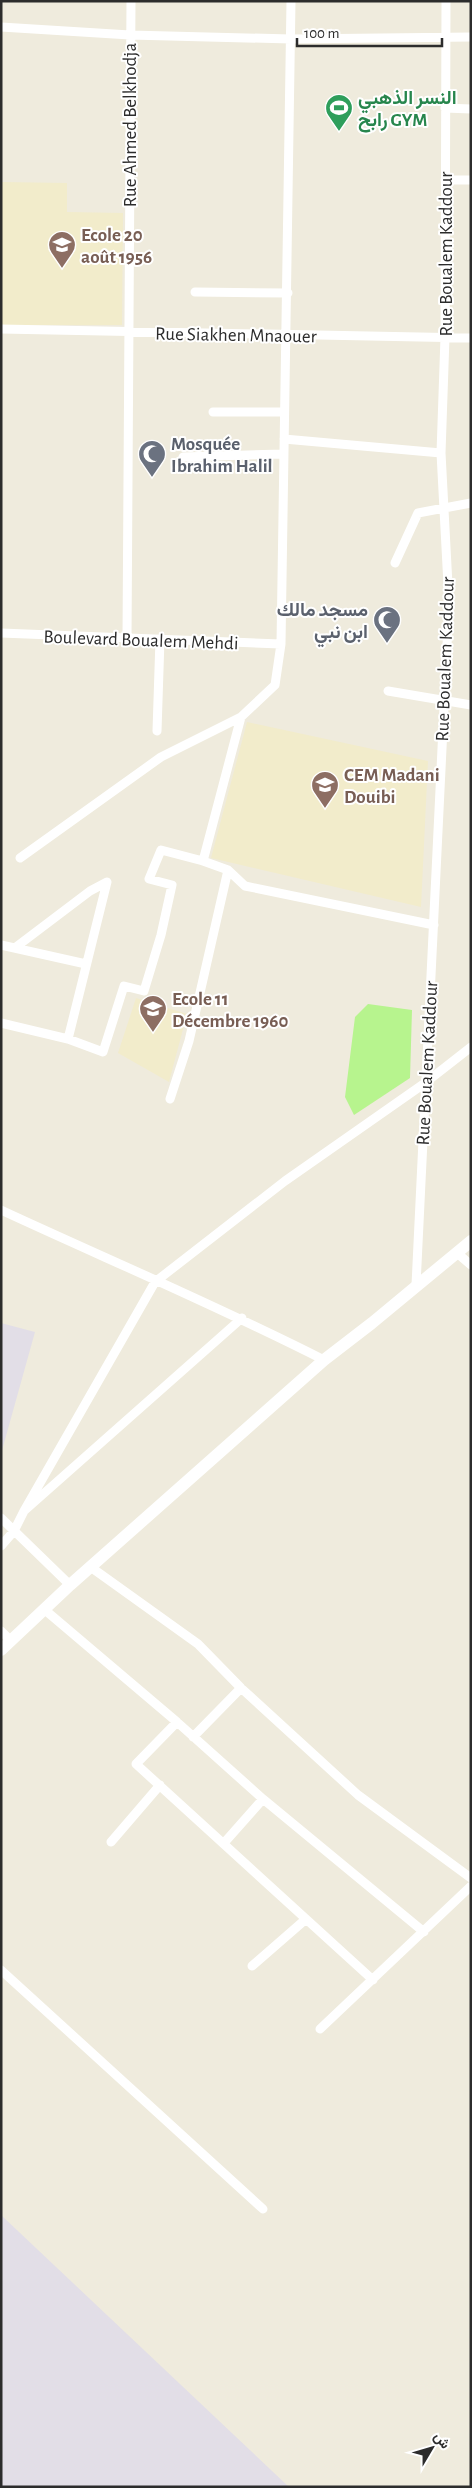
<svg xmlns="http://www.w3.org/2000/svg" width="472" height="2488" font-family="'Alegreya Sans',Vazirmatn,sans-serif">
<rect width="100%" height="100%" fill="#efebdd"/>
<path fill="#e2dee7" d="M 1,1323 L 35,1332 L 1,1454 Z
M 1,2215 L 289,2487 L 1,2487 Z"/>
<path fill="#f2eccb" d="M 1,182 L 67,183 L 67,212 L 123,213 L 122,325 L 1,325 Z
M 247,722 L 428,761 L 421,907 L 211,858 Z
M 136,998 L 187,1014 L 169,1082 L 118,1053 Z"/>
<path fill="#b7f48e" d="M 368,1004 L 412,1010 L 410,1078 L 354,1115 L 345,1097 L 355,1017 Z"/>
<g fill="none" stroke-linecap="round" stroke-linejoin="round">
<path stroke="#fff" stroke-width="9" d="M 1,27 L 130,35 L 291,39 L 471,37
M 445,108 L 471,109
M 445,180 L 471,180
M 195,292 L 288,293
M 1,329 L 471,338
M 213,412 L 284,412
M 284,439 L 441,453
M 183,457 L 283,454
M 395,563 L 418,513 L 471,503
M 1,633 L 281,644
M 127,639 L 131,1
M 388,691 L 471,705
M 241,717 L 203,861 L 228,870 L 245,886 L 434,925
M 157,731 L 160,639
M 20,858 L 161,757 L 241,717 L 275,685 L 281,644 L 291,1
M 1,945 L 86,964
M 16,947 L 90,891 L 107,882 L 68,1039
M 1,1023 L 68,1039 L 103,1052 L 124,986 L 144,991 L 161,935 L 172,885 L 149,879 L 161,850 L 203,861
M 170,1099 L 189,1041 L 228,870
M 1,1210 C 109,1260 218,1306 324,1360
M 456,1252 L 471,1265
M 416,1285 L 449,604 L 441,453 L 445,337 L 446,1
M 24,1511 L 155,1282 L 285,1181 L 425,1083 L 471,1047
M 1,1518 L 70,1585
M 1,1546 L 14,1531 L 24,1511 L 242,1318
M 92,1568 L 198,1644 L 241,1688 L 358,1795 L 471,1878
M 45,1610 L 177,1722 L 263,1799 L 424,1932
M 1,1631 L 11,1641
M 177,1722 L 136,1764 L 373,1980
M 193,1737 L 241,1688
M 111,1842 L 160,1785
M 224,1843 L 263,1799
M 252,1966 L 306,1919
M 1,1970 L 263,2209
M 320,2029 L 471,1886"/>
<path stroke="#fff" stroke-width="12" d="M 1,1650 L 70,1585 L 324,1360 L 372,1323 L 471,1241"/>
</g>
<defs>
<symbol id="stadium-pin" viewBox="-11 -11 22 30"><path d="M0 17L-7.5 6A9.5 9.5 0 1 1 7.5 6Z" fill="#2e9e5b" stroke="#fff"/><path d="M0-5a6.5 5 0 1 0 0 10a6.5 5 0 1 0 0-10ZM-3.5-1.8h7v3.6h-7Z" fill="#fff"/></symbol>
<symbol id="school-pin" viewBox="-11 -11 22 30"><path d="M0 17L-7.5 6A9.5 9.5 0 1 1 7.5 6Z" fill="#8d6e63" stroke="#fff"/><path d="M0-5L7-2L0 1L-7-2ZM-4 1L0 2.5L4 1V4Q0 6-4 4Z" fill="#fff"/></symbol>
<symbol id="mosque-pin" viewBox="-11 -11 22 30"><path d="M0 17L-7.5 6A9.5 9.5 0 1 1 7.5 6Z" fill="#6b7280" stroke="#fff"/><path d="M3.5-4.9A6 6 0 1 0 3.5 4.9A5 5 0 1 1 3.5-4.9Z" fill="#fff"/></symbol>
</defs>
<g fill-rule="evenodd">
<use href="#stadium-pin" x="323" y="92" width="32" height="43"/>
<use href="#school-pin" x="46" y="229" width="32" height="43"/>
<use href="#mosque-pin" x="136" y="438" width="32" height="43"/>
<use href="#mosque-pin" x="371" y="604" width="32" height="43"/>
<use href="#school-pin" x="309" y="769" width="32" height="43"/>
<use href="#school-pin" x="137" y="993" width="32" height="43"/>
</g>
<g text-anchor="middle" stroke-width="4" stroke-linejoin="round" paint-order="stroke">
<g font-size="19" font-weight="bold" fill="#27864d" stroke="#fff" text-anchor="start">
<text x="358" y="104">النسر الذهبي<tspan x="358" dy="22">رابح GYM</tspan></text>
</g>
<g font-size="19" fill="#2c2c2c" stroke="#fff">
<text transform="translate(129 125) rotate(-90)" y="7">Rue Ahmed Belkhodja</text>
<text transform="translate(445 254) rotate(-90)" y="7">Rue Boualem Kaddour</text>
<text transform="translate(236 334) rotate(1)" y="7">Rue Siakhen Mnaouer</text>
<text transform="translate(141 639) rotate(2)" y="7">Boulevard Boualem Mehdi</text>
<text transform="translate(444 659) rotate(-88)" y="7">Rue Boualem Kaddour</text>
<text transform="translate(426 1063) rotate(-87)" y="7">Rue Boualem Kaddour</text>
</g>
<g font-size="19" font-weight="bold" fill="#785e54" stroke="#fff" text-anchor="start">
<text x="81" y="241">Ecole 20<tspan x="81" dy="22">août 1956</tspan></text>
<text x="344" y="781">CEM Madani<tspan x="344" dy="22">Douibi</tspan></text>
<text x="172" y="1005">Ecole 11<tspan x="172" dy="22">Décembre 1960</tspan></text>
</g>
<g font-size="19" font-weight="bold" fill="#5b616d" stroke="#fff" text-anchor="start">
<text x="171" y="450">Mosquée<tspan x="171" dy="22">Ibrahim Halil</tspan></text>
<text x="368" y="616" text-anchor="end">مسجد مالك<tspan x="368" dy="22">ابن نبي</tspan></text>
</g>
</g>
<rect width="472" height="2488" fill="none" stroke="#2c2c2c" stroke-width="5"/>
<g transform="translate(432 2448) rotate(52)" stroke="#ffffff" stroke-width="4" paint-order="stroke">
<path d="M0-4L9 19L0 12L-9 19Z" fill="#2c2c2c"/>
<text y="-8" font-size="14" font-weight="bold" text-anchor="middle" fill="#2c2c2c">ش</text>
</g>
<path d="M297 38v8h145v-8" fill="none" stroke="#2c2c2c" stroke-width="2.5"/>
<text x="304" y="38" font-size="15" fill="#2c2c2c" stroke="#ffffff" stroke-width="4" paint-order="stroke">100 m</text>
</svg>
